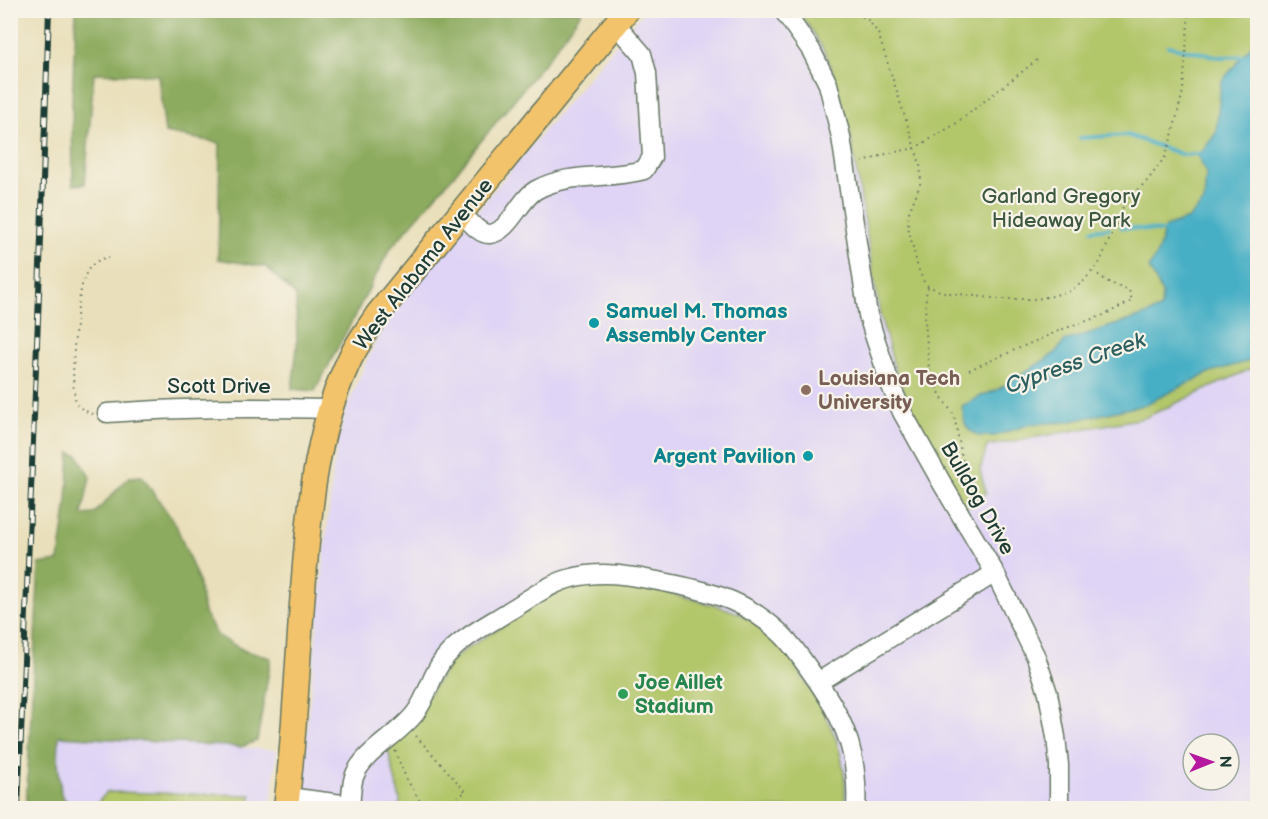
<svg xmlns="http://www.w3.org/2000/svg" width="1268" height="819" font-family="'Balsamiq Sans',sans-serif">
<rect width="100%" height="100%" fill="#f7f3e8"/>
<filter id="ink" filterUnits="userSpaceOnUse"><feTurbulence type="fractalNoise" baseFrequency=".0167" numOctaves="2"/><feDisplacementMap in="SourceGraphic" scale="12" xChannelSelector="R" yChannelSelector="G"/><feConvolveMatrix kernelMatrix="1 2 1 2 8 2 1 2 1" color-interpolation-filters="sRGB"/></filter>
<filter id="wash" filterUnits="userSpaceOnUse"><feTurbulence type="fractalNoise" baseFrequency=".008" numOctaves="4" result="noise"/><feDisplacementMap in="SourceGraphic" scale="24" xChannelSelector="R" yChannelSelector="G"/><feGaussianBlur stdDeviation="1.35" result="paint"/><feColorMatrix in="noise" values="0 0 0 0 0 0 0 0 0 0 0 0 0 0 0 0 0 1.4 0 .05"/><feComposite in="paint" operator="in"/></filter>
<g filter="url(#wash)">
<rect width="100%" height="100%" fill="#e9dfba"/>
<path fill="#dfd4f5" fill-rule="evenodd" d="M 644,11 L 1257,11 L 1257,808 L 299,808 L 333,469 L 345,412 L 363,369 L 381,332 L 411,290 ZM 1193,744 L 1229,744 L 1229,780 L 1193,780 Z
M 45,735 L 277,750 L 271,808 L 41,808 Z"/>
<path fill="#b2c66a" stroke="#68824f" stroke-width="1.5" d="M 797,11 L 1257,11 L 1257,366 L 1144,418 L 987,446 L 980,470 L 986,493 L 965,508 L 911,406 L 896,373 L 880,315 L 848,120 L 835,79 L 826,54 L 811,29 Z
M 609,582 C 642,586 672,593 703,602 C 714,605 727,608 738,613 C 775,631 794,662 814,696 C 823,711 833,728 838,745 C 844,765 847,788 844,808 L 392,808 L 400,806 L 400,800 L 388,750 L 395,744 L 452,660 L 469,647 L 565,587 L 586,583 Z
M 107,792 L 251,795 L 250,808 L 93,808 Z"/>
<path fill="#8dab5e" stroke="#567449" stroke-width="1.5" d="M 76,11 L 76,10 L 582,11 L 551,54 L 453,176 L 390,249 L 315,391 L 292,389 L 297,347 L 296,296 L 266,267 L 218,259 L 220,143 L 165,133 L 158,75 L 94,73 L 85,184 L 73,185 L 72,103 Z
M 70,453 L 78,455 L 90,477 L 82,515 L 94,514 L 129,477 L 142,476 L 176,525 L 198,580 L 204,613 L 218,636 L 245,651 L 271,658 L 257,741 L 241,747 L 59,736 L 58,762 L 61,794 L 71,808 L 26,808 L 39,564 L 59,561 L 67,501 Z"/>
<path fill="#46afc5" stroke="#32767c" stroke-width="1.5" d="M 1257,39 L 1258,328 L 1252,341 L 1250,361 L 1211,372 L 1144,405 L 1067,422 L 1031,424 L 995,436 L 979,436 L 970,431 L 965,424 L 962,406 L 983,395 L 997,390 L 1054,354 L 1065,341 L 1146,315 L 1161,308 L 1162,293 L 1149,268 L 1158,252 L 1165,227 L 1188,219 L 1204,202 L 1206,173 L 1198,157 L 1216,133 L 1221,82 Z"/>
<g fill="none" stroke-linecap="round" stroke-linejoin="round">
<path stroke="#46afc5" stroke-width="4" d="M 1168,46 L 1220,57 L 1258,56
M 1080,138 L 1127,135 L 1184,155 L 1205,153
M 1121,227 L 1168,232
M 1092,230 L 1109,228"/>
</g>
</g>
<g filter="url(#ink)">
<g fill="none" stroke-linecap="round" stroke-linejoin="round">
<defs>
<path id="minor" d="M 783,10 L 811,50 L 828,84 L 841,137 L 868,315 L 874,335 L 891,386 L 902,412 L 943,485 L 995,573 L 1036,657 L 1048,693 L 1056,737 L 1059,765 L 1059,808
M 461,213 C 469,220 479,235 490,234 C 509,232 520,199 536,190 C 571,171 607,180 644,170 L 652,157 L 647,73 L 642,54 L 616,24
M 107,413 C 182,407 256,407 330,409
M 818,682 L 995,573
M 288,797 L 350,805
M 350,808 C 351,799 351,786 354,777 C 363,751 400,735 416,712 C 428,696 431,675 443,660 C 460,638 486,626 509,611 C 528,600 547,585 568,579 C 600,570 627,575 658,581 C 683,586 709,591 732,601 C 748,608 765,619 778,631 C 788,639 796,651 804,662 C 824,690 845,720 852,754 C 856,772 857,791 856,808"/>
<path id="major" d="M 286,808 C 294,741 297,672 302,604 C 308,524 313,439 347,365 C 355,346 367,331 378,314 L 627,10"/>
</defs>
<use href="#minor" stroke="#667663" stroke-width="21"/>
<use href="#major" stroke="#667663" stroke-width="27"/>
<path stroke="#667663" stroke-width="2" stroke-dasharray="1.5 4.5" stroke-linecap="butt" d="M 852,10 L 868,20 L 878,33 L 920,164 L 921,176 L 920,185 L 909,212 L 908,227 L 918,268 L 924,282 L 928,286 L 942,292 L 1000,299 L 1036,299 L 1052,296 L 1070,291 L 1083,282 L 1100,262 L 1123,207 L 1131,196 L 1148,180 L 1165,157 L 1172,136 L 1183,91 L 1189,10
M 10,49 L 13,10
M 862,162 L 867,161 L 886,154 L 915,148 L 954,125 L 1037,60
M 928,287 L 926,295 L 925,321 L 929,369 L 934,383 L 944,401 L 954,415 L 963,463 L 968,481 L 967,494
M 969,370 L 1063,329 L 1104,315 L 1132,301 L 1129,290 L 1110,283 L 1094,272
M 93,414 C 87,412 80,409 77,404 C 68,389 77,292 85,276 C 89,265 98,259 109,257
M 416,736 L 466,792 L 438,808
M 395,751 L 406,778 L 424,808"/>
<use href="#minor" stroke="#fff" stroke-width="18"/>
<use href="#major" stroke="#f2c36a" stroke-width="24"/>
<defs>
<path id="rail" d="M 18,808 L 39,294 L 49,10"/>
</defs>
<use href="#rail" stroke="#1f3d34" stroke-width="6"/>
<use href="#rail" stroke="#f7f3e8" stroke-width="4" stroke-dasharray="11" stroke-linecap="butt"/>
</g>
</g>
<g fill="#0f9aa8" stroke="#f7f3e8" stroke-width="2">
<circle cx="594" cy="323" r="6"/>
<circle cx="808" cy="456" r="6"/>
</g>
<circle fill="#8d6e63" stroke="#f7f3e8" stroke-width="2" cx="806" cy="390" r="6"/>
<circle fill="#2e9e5b" stroke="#f7f3e8" stroke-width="2" cx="623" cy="694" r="6"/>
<g text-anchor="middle" stroke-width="4.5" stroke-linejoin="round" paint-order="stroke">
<g font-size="21" fill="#3c583f" stroke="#f7f3e8">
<text x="1061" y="203">Garland Gregory<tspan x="1061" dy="24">Hideaway Park</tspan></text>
</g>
<g font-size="21" fill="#1f3d34" stroke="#f7f3e8">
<text transform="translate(423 264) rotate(-52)" y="7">West Alabama Avenue</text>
<text x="219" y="393">Scott Drive</text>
<text transform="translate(978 498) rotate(60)" y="7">Bulldog Drive</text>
</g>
<g font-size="21" font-weight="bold" fill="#0d838f" stroke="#f7f3e8" text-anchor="start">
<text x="606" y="318">Samuel M. Thomas<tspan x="606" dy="24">Assembly Center</tspan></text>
<text x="796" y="463" text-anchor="end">Argent Pavilion</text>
</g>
<g font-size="21" font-weight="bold" fill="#785e54" stroke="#f7f3e8" text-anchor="start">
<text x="818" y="385">Louisiana Tech<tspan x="818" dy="24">University</tspan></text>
</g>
<g font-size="21" font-weight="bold" fill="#27864d" stroke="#f7f3e8" text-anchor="start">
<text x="635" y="689">Joe Aillet<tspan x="635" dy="24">Stadium</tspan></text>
</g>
<g font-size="22" font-style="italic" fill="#2b5f60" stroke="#f7f3e8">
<text transform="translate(1075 362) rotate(-19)" y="8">Cypress Creek</text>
</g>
</g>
<rect width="1268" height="819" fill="none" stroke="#f7f3e8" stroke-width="36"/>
<g transform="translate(1211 762) rotate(89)"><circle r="28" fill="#f7f3e8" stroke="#a1aaa0" stroke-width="1.5"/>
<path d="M0-4.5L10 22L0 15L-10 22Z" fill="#b5179e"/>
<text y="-9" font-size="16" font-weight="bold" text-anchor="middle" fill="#1f3d34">N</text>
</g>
</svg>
